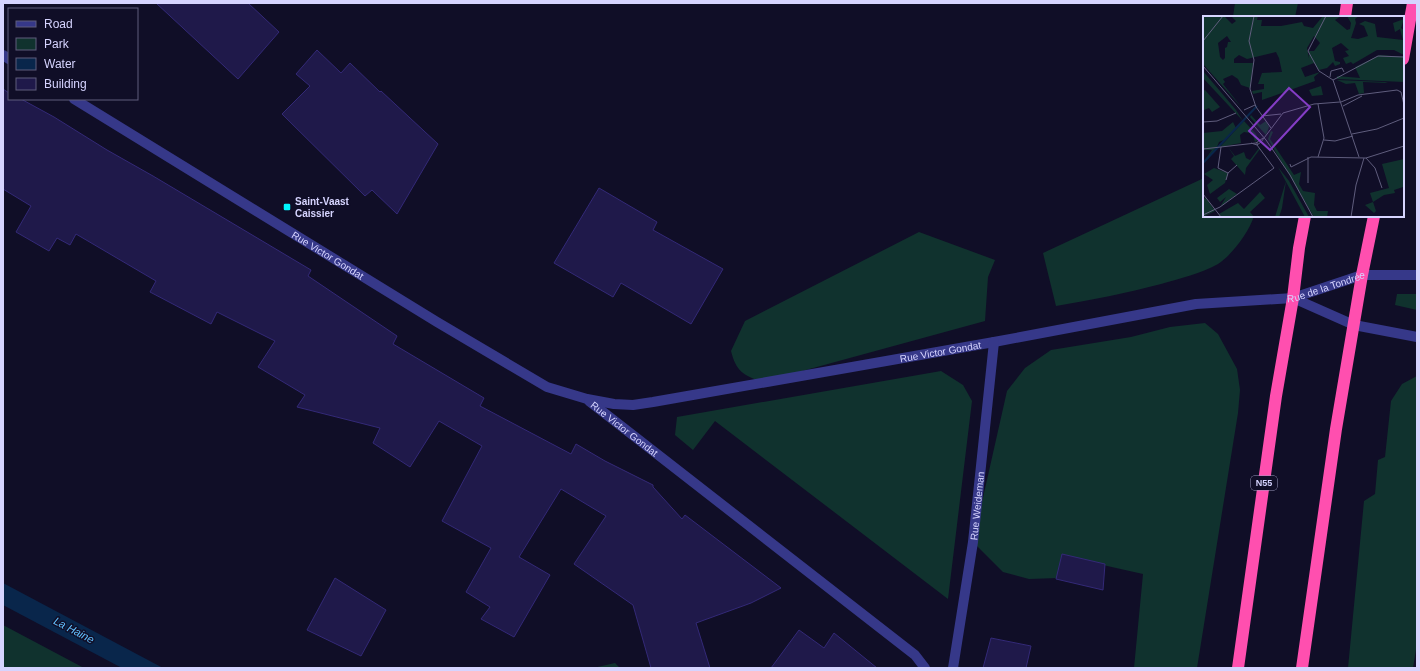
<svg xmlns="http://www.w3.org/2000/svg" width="1420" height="671" font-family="Helvetica,sans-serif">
<rect width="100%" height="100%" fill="#100e27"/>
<path fill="#10322e" d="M 1235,3 L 1298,3 L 1295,17 L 1233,17 Z
M 1204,178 L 1204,216 L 1254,216 C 1249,232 1232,255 1218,264 C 1202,273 1179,279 1161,284 C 1126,293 1092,300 1056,306 L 1043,253 Z
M 919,232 L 995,260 L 988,277 L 985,321 L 762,382 C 743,375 736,371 731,351 L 745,321 Z
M 1397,294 L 1417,294 L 1417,310 L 1395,305 Z
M 1205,323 L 1218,334 L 1237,369 L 1240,390 L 1238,413 L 1197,668 L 1134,668 L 1143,574 L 1085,561 L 1058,578 L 1029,579 L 1003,572 L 973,542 L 1007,391 L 1025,368 L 1051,350 L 1131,337 L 1170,327 Z
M 941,371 L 963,385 L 972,401 L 948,599 L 715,421 L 693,450 L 675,435 L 677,417 Z
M 1417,376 L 1417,643 L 1413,668 L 1348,668 L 1364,501 L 1375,494 L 1378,460 L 1385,457 L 1391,401 L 1402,384 Z
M 3,625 L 84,668 L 3,668 Z
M 615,663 L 620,668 L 589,668 L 593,668 Z"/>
<path fill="#09264b" d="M 3,583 L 163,668 L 122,668 L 3,605 Z"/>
<path fill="#1f194a" stroke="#332977" d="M 156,3 L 248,3 L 279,32 L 238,79 Z
M 317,50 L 341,73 L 350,63 L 380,92 L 381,91 L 438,144 L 397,214 L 372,190 L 365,196 L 282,114 L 310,86 L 296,74 Z
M 3,89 L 9,93 L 9,99 L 21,99 L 54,117 L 107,150 L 153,176 L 311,270 L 308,276 L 397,336 L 393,344 L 484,398 L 480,406 L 571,454 L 576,444 L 605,461 L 653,485 L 653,487 L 682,519 L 685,515 L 781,588 L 751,603 L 696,623 L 710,668 L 651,668 L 633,605 L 574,564 L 606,516 L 561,489 L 519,557 L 550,575 L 514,637 L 481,619 L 490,607 L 466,592 L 491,548 L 442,521 L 482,446 L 439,421 L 410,467 L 373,443 L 380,428 L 297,407 L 305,395 L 258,367 L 275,341 L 217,312 L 211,324 L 150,292 L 156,281 L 76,234 L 70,245 L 57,238 L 49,251 L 16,232 L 31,206 L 3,189 Z
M 599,188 L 657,222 L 653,230 L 723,269 L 691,324 L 621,283 L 613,297 L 554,263 Z
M 1062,554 L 1105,564 L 1103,590 L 1056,579 Z
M 335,578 L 386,610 L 361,656 L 307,630 Z
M 799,630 L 824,648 L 834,633 L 877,668 L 771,668 Z
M 991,638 L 1031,646 L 1026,668 L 983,668 Z"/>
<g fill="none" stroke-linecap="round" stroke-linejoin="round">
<g stroke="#363889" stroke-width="10">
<path d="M 3,55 L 9,59"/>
<path id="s1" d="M 74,99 L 437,322 L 547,387 L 587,399 L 614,404 L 633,405 L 653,402 L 994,342 L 1196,304 L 1293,298 L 1362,275 L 1417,275"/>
<path d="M 1293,298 L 1354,325 L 1417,337"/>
<path id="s2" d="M 589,401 L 915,655 L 925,668"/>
<path id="s3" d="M 953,668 L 973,542 L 994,342"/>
</g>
<path stroke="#ff4faf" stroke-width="12" d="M 1345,17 L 1347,3
M 1403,59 L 1413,3
M 1238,668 L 1276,396 L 1293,298 L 1299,248 L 1305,216
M 1302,668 L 1336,429 L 1362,275 L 1374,216"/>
</g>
<rect fill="#00f6ff" stroke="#100e27" stroke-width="1.5" x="283" y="203" width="8" height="8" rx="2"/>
<g text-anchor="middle" stroke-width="3" stroke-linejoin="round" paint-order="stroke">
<rect fill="#100e27" stroke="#9b99be" stroke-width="1" x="1251" y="476" width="26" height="14" rx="3"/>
<g font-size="9" font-weight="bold" fill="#d6d4ff">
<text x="1264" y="486">N55</text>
</g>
<g font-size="10" font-weight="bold" fill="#d6d4ff" stroke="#100e27" text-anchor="start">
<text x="295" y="205">Saint-Vaast<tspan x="295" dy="12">Caissier</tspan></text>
</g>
<g font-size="10" fill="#d6d4ff" stroke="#100e27">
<text dy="4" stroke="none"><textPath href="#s1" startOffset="298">Rue Victor Gondat</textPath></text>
<text dy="4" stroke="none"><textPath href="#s1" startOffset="1346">Rue de la Tondrée</textPath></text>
<text dy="4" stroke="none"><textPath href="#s1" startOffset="954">Rue Victor Gondat</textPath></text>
<text dy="4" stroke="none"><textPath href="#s2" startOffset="45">Rue Victor Gondat</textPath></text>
<text dy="4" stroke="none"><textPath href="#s3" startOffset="164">Rue Weideman</textPath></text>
</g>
<g font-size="11" font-style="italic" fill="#62c1ff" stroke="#100e27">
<text transform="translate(74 630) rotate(28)" y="4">La Haine</text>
</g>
</g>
<g transform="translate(1203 16)">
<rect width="201" height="201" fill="#100e27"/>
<path d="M 0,0 L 21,0 L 29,8 L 33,5 L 28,0 L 55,0 L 54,4 L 59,4 L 58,10 L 78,10 L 99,6 L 101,10 L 110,12 L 120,0 L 138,0 L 132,4 L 144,14 L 147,13 L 148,7 L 144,0 L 156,0 L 152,3 L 153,7 L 148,22 L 155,23 L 165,20 L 161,10 L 156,8 L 162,5 L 172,8 L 174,21 L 200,24 L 197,13 L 192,16 L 190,7 L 201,3 L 198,12 L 201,14 L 201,39 L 191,34 L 174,34 L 150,48 L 148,46 L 143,48 L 140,42 L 146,40 L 142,35 L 146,34 L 138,27 L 129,32 L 132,45 L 137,46 L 137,48 L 132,50 L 130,46 L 124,52 L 116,54 L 111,47 L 98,52 L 102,61 L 117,56 L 111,61 L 112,65 L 59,84 L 59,76 L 50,78 L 49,75 L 61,73 L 61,68 L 55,68 L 59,57 L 79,56 L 76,42 L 73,36 L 44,43 L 36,39 L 31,43 L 31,47 L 50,47 L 47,72 L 38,69 L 35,63 L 29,59 L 20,63 L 22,66 L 20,68 L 39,92 L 0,48 ZM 24,20 L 28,26 L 25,26 L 24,31 L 22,32 L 22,42 L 20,44 L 17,41 L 15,27 ZM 111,20 L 117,27 L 111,35 L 106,35 L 106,42 L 104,32 ZM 177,39 L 201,41 L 201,66 L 134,63 L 134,60 L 157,62 L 152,51 ZM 0,55 L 33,94 L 40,105 L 0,62 ZM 134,64 L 182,66 L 185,67 L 160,66 L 161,77 L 156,78 L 152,67 L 143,68 ZM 118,70 L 120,79 L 109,80 L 106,74 ZM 2,74 L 17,91 L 9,96 L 6,92 L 1,94 L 1,101 L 0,75 ZM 48,99 L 57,109 L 63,105 L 66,111 L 63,119 L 47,101 ZM 41,105 L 53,118 L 55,124 L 52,126 L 50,119 L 45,115 L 47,117 L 41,116 L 37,119 L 38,127 L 17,131 ZM 30,106 L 33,112 L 21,124 L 16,126 L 14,131 L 0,146 L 9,134 L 0,134 L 0,117 L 19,115 ZM 68,115 L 70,116 L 67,123 L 91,159 L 98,156 L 96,168 L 100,175 L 112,177 L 111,189 L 114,195 L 125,195 L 124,201 L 111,201 L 65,123 ZM 25,131 L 32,140 L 41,136 L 43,142 L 47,144 L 56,132 L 57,133 L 43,152 L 42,159 L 28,143 L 31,140 ZM 201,143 L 201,174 L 200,171 L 191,174 L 192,177 L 181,179 L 170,186 L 173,195 L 171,197 L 162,189 L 170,186 L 167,177 L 186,172 L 179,148 ZM 75,151 L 86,165 L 106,201 L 102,201 ZM 11,152 L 25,157 L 22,167 L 7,178 L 4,169 L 10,164 L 1,158 ZM 83,165 L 79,192 L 76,201 L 72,201 ZM 26,173 L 34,178 L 17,191 L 23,181 L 17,186 L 14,182 ZM 57,176 L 62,182 L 47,196 L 51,201 L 18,201 L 16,198 L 35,187 L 41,193 ZM 3,182 L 12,195 L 0,201 L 0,183 Z" fill="#10322e" fill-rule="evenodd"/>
<path fill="none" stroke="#09264b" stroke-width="2" d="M 0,147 L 54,90"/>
<path fill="none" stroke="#5f5d7d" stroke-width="1" d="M 51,0 L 46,25 L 51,44 L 47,73 L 53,91 L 68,112M 123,0 L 105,35 L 116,55 L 130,64M 0,25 L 20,0M 0,50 L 63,124 L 87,159 L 110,201M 127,61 L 128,55 L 139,52 L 141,56M 130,64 L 156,141M 130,64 L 175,40 L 201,41M 138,86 L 155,79 L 194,74 L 198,76 L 201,89M 140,90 L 159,80M 41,94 L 52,89M 59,100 L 78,98M 0,106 L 14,105 L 33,97M 149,118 L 174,113 L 201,102M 121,124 L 132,125 L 150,120M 48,127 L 54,129 L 58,126 L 80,97 L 111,88 L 137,86M 18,131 L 15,152 L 25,157M 0,133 L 53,127 L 60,122M 105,141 L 105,167M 115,141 L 121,122 L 115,88M 163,142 L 172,152 L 179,172M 87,148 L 88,151 L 108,141 L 163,142 L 201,130M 23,164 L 25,157 L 34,149M 0,178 L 18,201M 0,199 L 17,191 L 71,152 L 54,129 L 54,126M 148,201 L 153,169 L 161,142"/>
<path fill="#843dc5" fill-opacity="0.15" stroke="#843dc5" stroke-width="2" d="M 86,72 L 107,91 L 67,134 L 46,115 Z"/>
<rect width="201" height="201" fill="none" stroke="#d6d4ff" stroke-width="2"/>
</g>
<rect width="1420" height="671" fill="none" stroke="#d6d4ff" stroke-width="8"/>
<rect x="8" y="8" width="130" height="92" fill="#100e27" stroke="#5f5d7d"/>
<rect x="16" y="21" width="20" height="6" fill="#363889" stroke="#5f5d7d"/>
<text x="44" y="28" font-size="12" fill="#d6d4ff">Road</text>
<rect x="16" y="38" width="20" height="12" fill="#10322e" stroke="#5f5d7d"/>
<text x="44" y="48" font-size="12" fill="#d6d4ff">Park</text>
<rect x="16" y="58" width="20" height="12" fill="#09264b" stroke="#5f5d7d"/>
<text x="44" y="68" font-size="12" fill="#d6d4ff">Water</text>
<rect x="16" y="78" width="20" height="12" fill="#1f194a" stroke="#5f5d7d"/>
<text x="44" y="88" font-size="12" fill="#d6d4ff">Building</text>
</svg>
